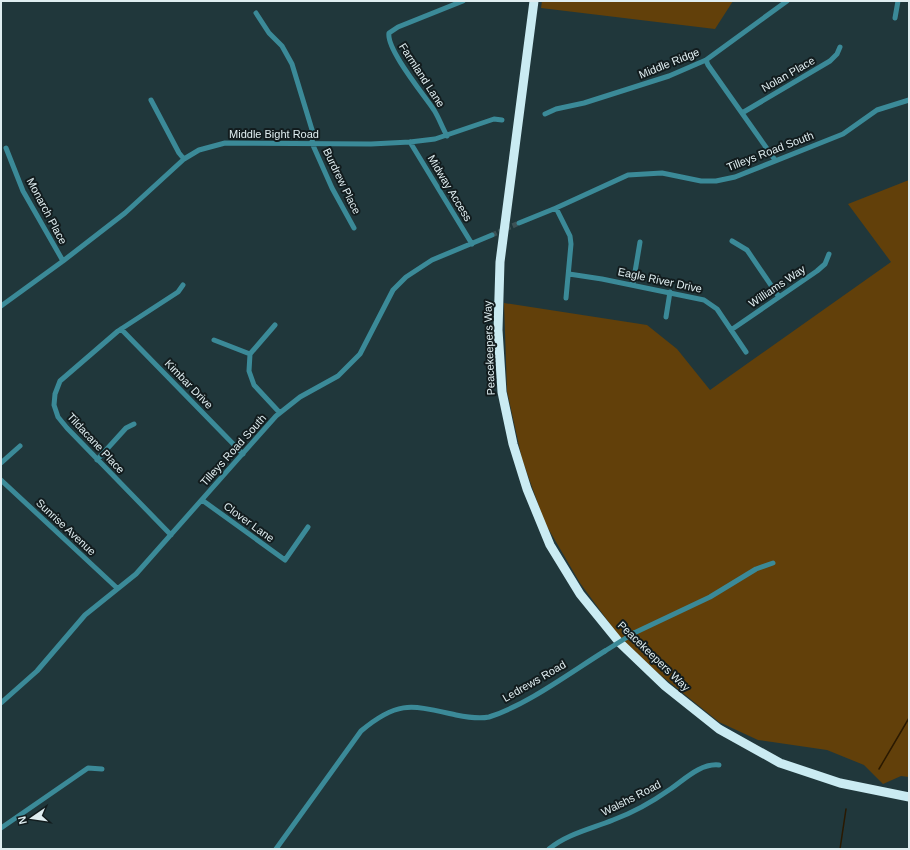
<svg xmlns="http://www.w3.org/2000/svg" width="910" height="850" font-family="Arial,sans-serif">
<rect width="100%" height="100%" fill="#20373b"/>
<path fill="#62400a" d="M 542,1 L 733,1 L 715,29 L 541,8 Z
M 909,180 L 909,777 L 901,776 L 883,784 L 864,765 L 827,750 L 758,740 L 719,722 L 653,669 L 619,636 L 580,583 L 545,523 L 522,459 L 507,391 L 504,303 L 647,325 L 677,349 L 710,390 L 891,262 L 848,204 Z"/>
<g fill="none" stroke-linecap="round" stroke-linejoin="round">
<path stroke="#2a1901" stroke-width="1.5" d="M 879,769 L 909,718
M 840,849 L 846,809"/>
<path stroke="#3d5256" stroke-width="5" stroke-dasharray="5 2.5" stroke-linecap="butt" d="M 492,235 L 519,223"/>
<path stroke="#3b8a98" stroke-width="5" d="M 256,13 L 269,33 L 282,46 L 292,64 L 313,133 L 312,143 L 332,188 L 354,228
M 895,18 L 898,1
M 706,60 L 708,65 L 775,160
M 151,100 L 179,153 L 184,159
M 742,113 L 830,61 L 837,54 L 840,47
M 545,114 L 556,109 L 584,103 L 669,76 L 706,60 L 787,1
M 447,136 C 442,127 439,118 434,110 C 424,95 386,49 389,33 L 398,27 L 463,1
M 410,142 L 472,244
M 6,148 L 23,191 L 63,261
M 556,208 L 570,236 L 571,244 L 566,298
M 519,223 L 556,208 L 628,175 L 662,173 L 701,181 L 716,181 L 735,177 L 843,134 L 877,110 L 909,100
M 732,241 L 747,250 L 779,297
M 569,274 L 602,279 L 704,300 L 717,309 L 746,352
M 633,284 L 640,242
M 1,306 L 63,261 L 125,213 L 184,159 L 199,150 L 225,143 L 371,144 L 410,142 L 435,139 L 494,119 L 502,120
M 666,317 L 670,292
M 275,325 L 250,354 L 249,371 L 254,385 L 280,413
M 121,329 L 243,454
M 731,330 L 817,271 L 825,264 L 829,254
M 214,340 L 250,354
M 97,460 L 126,428 L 134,424
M 1,463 L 20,446
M 1,480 L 117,588
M 202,500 L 285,560 L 308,527
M 171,535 L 67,428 L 58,417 L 54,405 L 55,394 L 60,381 L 118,331 L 178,292 L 183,285
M 634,633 L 710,597 L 756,569 L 773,563
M 1,703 L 37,671 L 85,615 L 136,574 L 276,416 L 300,397 L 338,376 L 360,354 L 393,290 L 406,277 L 432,260 L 492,235
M 1,828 L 88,768 L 102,769
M 276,849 L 361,731 C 398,700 411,705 456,715 C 466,717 479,719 489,717 C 527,705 571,672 605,651
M 549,849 C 567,834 591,829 613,820 C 632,813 652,802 669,790 C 684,780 700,763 719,765"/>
<path stroke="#caebf2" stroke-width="9" d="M 534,1 L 500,262 L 498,330 L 502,392 L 513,444 L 527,489 L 550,545 L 580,594 L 619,642 L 665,686 L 719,729 L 780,763 L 840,783 L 909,797"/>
<path stroke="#3b8a98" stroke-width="5" d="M 605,651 L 634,633"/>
</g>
<g text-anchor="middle" stroke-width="4" stroke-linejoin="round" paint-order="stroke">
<g font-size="11" fill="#dfedf0" stroke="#121c1e">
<text transform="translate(669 63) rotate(-22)" y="4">Middle Ridge</text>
<text transform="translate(788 74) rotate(-30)" y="4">Nolan Place</text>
<text transform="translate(422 75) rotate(57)" y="4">Farmland Lane</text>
<text x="274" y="138">Middle Bight Road</text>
<text transform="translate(770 151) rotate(-21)" y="4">Tilleys Road South</text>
<text transform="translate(342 181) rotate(64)" y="4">Burdrew Place</text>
<text transform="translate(450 188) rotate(59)" y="4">Midway Access</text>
<text transform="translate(47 211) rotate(62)" y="4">Monarch Place</text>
<text transform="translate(660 280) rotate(12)" y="4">Eagle River Drive</text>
<text transform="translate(777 286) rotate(-34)" y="4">Williams Way</text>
<text transform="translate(489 348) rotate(-92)" y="4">Peacekeepers Way</text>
<text transform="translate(189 384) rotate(46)" y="4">Kimbar Drive</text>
<text transform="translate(96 443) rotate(47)" y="4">Tildacane Place</text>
<text transform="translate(233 450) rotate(-48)" y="4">Tilleys Road South</text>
<text transform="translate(249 522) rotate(36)" y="4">Clover Lane</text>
<text transform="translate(66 527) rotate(43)" y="4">Sunrise Avenue</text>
<text transform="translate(654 656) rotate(44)" y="4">Peacekeepers Way</text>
<text transform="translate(534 681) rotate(-30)" y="4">Ledrews Road</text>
<text transform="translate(631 798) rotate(-27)" y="4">Walshs Road</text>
</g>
</g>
<rect width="910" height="850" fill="none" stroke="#dfedf0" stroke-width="4"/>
<g transform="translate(32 818) rotate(257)" stroke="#121c1e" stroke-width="3" paint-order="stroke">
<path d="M0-3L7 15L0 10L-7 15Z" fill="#dfedf0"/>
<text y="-6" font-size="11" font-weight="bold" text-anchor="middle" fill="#dfedf0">N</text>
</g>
</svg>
